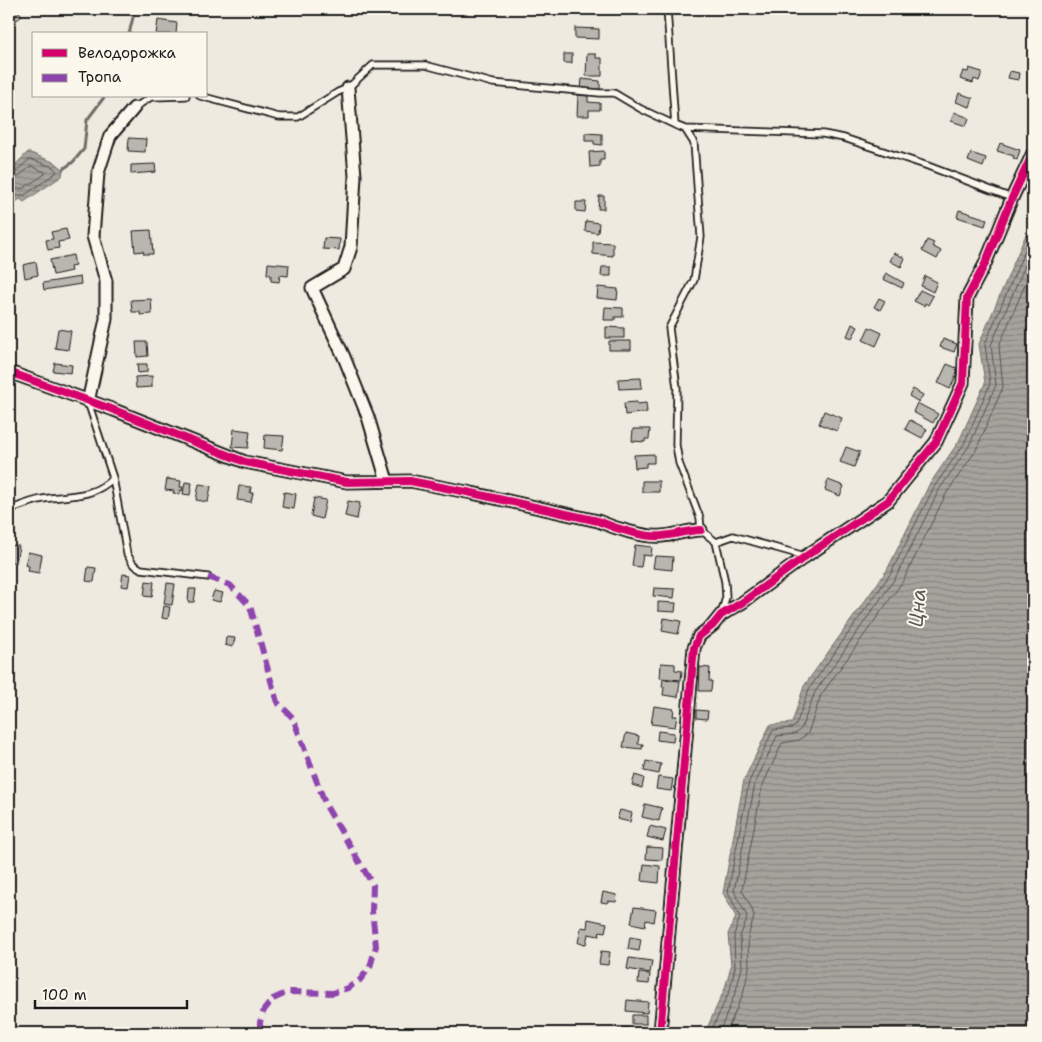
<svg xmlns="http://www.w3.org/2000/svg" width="1042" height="1042" font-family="'Shantell Sans',sans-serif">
<defs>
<pattern id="water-rules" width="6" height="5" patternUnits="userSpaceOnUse" patternTransform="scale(1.25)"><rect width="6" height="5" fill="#a6a39d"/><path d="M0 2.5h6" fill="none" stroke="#86847f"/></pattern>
</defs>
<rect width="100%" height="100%" fill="#eeeadf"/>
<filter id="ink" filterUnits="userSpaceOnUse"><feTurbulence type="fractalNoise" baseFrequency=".02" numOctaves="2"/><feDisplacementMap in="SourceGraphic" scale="10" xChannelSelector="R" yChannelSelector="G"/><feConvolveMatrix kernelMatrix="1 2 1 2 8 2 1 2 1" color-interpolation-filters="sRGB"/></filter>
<g filter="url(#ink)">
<path fill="url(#water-rules)" stroke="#6f6d69" d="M 28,152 L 56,163 L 63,169 L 62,176 L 24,202 L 20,199 L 9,207 L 9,171 Z
M 1033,218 L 1033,1033 L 707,1033 L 708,1026 L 725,988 L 731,966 L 728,934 L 736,917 L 723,893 L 744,780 L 770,725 L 792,723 L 804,686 L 887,570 L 929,485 L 959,441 L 985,383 L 979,344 Z"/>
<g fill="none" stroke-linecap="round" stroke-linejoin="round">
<path stroke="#535250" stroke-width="1" d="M 9,174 L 14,173 L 30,159 L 53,167 L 57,172 L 25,195 L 18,195 L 9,201
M 9,180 L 17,178 L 31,166 L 45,172 L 45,174 L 24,188 L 16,189 L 9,193
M 712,1033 L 713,1027 L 730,990 L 735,967 L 734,935 L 740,917 L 728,892 L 749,782 L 773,730 L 792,728 L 796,725 L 809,689 L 891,573 L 934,487 L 964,444 L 990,384 L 985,344 L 1033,231
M 719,1033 L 736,991 L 742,967 L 740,936 L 746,922 L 747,916 L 734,891 L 755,784 L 777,736 L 795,734 L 801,729 L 815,692 L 896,577 L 939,490 L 969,446 L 996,385 L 991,345 L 1033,247
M 726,1033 L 743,994 L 749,968 L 748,937 L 754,917 L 752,909 L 742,890 L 762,787 L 782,743 L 799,740 L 808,733 L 821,695 L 903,581 L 946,494 L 976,450 L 1003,387 L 999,346 L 1033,266"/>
<path stroke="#6f6d69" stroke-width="3" d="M 129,34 L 135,9
M 63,169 L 73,162 L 84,149 L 87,120 L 105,96"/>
</g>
<path fill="#b9b6af" stroke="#1c1c1c" d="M 9,9 L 17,9 L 22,16 L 9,26 Z
M 158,20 L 177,23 L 176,34 L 156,34 Z
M 575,28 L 599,29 L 599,39 L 575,38 Z
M 564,54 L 572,54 L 572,63 L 564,63 Z
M 587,54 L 596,54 L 596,58 L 602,58 L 602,76 L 586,76 Z
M 969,68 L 982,72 L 979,81 L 974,79 L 973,83 L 960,79 L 963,71 L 968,72 Z
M 1010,71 L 1019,73 L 1018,80 L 1008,78 Z
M 582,79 L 600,81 L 600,91 L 581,89 Z
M 959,93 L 973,98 L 970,107 L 956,102 Z
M 578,95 L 588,96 L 588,102 L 600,103 L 600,110 L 589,110 L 589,116 L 577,116 Z
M 954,112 L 969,118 L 966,126 L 951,121 Z
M 585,133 L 602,134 L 602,145 L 594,144 L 594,141 L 585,141 Z
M 129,138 L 146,139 L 145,152 L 128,151 Z
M 1000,143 L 1020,150 L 1017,160 L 1013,158 L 1014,156 L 997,151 Z
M 604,151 L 604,160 L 600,160 L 600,166 L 590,167 L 589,152 Z
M 971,153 L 986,158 L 983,167 L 968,161 Z
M 155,164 L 156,172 L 131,174 L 131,165 Z
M 599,196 L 604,196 L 604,209 L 598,209 Z
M 576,202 L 586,202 L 585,212 L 576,211 Z
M 959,210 L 987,219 L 985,226 L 957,217 Z
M 586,221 L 599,223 L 598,233 L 585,231 Z
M 66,229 L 69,240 L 58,242 L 59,248 L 48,250 L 46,240 L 53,239 L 51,232 Z
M 151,230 L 153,254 L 144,254 L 143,251 L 135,252 L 133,231 Z
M 324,238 L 340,239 L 339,250 L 323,249 Z
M 927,240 L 934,243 L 932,246 L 941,251 L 937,259 L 922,251 Z
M 593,242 L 613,243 L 613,256 L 593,254 Z
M 894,253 L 905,258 L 901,267 L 890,261 Z
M 73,255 L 75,266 L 70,267 L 71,271 L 53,275 L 50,260 Z
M 36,262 L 38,275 L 25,278 L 23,265 Z
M 268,263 L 289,265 L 288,276 L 280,275 L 279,282 L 271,281 L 271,275 L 267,274 Z
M 602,267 L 611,267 L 611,276 L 601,276 Z
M 886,273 L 904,283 L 902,288 L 883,279 Z
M 925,276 L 937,282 L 933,292 L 921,286 Z
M 80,277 L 81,284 L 44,290 L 43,283 Z
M 598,287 L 618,289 L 617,300 L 597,298 Z
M 920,290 L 933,296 L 928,305 L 925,303 L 924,306 L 914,301 Z
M 879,298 L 885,301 L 880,310 L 874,307 Z
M 151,299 L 152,314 L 140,315 L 140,312 L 132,312 L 131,300 Z
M 605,307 L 623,308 L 623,317 L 615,317 L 615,320 L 604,320 Z
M 852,324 L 858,327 L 852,338 L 847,336 Z
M 606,327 L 624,328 L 624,338 L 606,338 Z
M 869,327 L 882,333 L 876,346 L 863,340 Z
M 58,329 L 71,331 L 68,350 L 55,348 Z
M 943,339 L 957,344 L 954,352 L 940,347 Z
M 609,341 L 631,341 L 631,350 L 609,350 Z
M 136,342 L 147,342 L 148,356 L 137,357 Z
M 55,363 L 72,365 L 71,373 L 53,371 Z
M 137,364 L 147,364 L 147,372 L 138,373 Z
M 947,364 L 959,369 L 950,389 L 938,383 Z
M 152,376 L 152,387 L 136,388 L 135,377 Z
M 641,378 L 642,388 L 619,389 L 618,379 Z
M 913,389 L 923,395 L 919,402 L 909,396 Z
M 637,402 L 637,404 L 646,403 L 647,412 L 625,415 L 624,403 Z
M 917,403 L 938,414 L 933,423 L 913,412 Z
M 824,411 L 842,418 L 837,431 L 819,424 Z
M 910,420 L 927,429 L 922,438 L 905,429 Z
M 234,429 L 250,431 L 248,448 L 232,447 Z
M 633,429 L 650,429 L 649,439 L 645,439 L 645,442 L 632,441 Z
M 265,435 L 284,436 L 282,450 L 264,448 Z
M 846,447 L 860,452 L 854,467 L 840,462 Z
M 654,454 L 654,463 L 646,463 L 646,467 L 635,468 L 634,455 Z
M 167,479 L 181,481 L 180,487 L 183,487 L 182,491 L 180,490 L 180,494 L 173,493 L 174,491 L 165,490 Z
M 828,480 L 844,486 L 840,496 L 825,490 Z
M 642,481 L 659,481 L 659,492 L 642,492 Z
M 185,482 L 192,483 L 190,495 L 183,494 Z
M 199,484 L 211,486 L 208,502 L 196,500 Z
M 239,486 L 251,487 L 250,493 L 253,493 L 251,502 L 237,500 Z
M 284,492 L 296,494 L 294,509 L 282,507 Z
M 314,498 L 326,500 L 322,519 L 311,516 Z
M 348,501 L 360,503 L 357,519 L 345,516 Z
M 9,545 L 19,546 L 16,563 L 9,561 Z
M 635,545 L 652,547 L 651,556 L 643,555 L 641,567 L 632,566 Z
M 28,552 L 42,555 L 39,573 L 28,571 L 29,566 L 25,565 Z
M 655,556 L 673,557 L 672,570 L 653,568 Z
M 88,567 L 96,568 L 94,582 L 86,581 Z
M 123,574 L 130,575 L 128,587 L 121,586 Z
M 146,581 L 154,582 L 152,597 L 144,596 Z
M 167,583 L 175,584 L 172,605 L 164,604 Z
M 654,588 L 675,589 L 674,598 L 653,596 Z
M 189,589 L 196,589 L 194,602 L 188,602 Z
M 214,591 L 223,593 L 220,602 L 211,600 Z
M 658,602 L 676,603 L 675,612 L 658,611 Z
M 164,606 L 170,607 L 168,619 L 162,618 Z
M 664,618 L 681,621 L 678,634 L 662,631 Z
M 226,637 L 235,638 L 233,647 L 225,645 Z
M 661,663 L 675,664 L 675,670 L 682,671 L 681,680 L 660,678 Z
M 700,667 L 710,668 L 709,681 L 712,681 L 711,691 L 699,691 Z
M 663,679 L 680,681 L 678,697 L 663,695 L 664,687 L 662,687 Z
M 654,706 L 674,709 L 673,716 L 677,716 L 675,727 L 651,724 Z
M 696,710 L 708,711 L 707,719 L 696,718 Z
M 658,731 L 674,733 L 673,742 L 657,740 Z
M 626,733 L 639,736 L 638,744 L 643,744 L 642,749 L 623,747 Z
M 646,761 L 661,764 L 659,774 L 644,771 Z
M 635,775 L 644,778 L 642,788 L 632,785 Z
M 658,777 L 673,779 L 671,791 L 656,789 Z
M 645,804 L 662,808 L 659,821 L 642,817 Z
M 620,810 L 632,813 L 630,822 L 617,819 Z
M 650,826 L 666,830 L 663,841 L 647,837 Z
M 647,847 L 663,848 L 662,860 L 646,859 Z
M 644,864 L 660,866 L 659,883 L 642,881 Z
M 603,892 L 617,895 L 616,902 L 608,901 L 607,903 L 601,902 Z
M 634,907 L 656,910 L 654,922 L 646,920 L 645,926 L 631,923 Z
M 588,919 L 607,923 L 605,932 L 600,931 L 599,936 L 588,934 L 586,944 L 578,943 L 581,927 L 587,928 Z
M 630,937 L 641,939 L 639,951 L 628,949 Z
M 601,951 L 610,952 L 608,965 L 599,964 Z
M 629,958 L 652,961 L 650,973 L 627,969 Z
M 639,973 L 650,974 L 649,984 L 638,983 Z
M 627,1000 L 648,1002 L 647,1013 L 626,1011 Z
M 632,1015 L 646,1015 L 646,1024 L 632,1024 Z
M 619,1028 L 629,1028 L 629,1031 L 642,1033 L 618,1033 Z"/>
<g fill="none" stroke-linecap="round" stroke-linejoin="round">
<defs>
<path id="service" d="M 667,9 L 675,125 L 685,129 L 694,143 L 701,237 L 694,280 L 669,328 L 677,388 L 676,445 L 679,463 L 700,518 L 701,530 L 716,542 L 725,582 L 726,597 L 721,615
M 200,96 L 279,117 L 298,117 L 338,92 L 348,88 L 373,65 L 425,65 L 493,83 L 600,93 L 614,93 L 641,109 L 675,125
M 134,108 L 151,97 L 186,96
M 685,129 L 823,134 L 844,138 L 928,166 L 1012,198
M 88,402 L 113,478 L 127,554 L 133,564 L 141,569 L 208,577
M 9,510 C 20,506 31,501 43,499 C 68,495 94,498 113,478
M 716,542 L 733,536 L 805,556"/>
<path id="minor" d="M 348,88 L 355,176 L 351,247 L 344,269 L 312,288 L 344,357 L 368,417 L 387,481
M 9,372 L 114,410 L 245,462 L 347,482 L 410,481 L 472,493 L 598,521 C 614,528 645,538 662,536 C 676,535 688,530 701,530
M 88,402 L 106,319 L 106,281 L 93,236 L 98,173 L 110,136 L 134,108
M 660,1033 L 694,648 L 699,636 L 713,625 L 721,615 L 743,602 L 806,556 L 888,501 L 936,442 L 963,383 L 967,298 L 985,264 L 1012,198 L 1033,153"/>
</defs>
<use href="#service" stroke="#1c1c1c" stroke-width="9"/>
<use href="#minor" stroke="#1c1c1c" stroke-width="15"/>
<use href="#service" stroke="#fbf7ec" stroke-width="5.5"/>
<use href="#minor" stroke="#fbf7ec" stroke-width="11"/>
<path stroke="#8e44ad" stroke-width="6" stroke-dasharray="12 6" stroke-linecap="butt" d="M 208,577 L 230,585 L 250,606 L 277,702 L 293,718 L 326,806 L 373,885 L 372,911 L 376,946 L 370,967 L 360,980 L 348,988 L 333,993 L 288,992 L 273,999 L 264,1010 L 260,1022 L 260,1033"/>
<defs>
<path id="cycleway" d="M 9,372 L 114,410 L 245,462 L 347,482 L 410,481 L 472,493 L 598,521 C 614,528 645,538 662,536 C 676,535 688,530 701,530
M 660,1033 L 694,648 L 699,636 L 713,625 L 721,615 L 743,602 L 806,556 L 888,501 L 936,442 L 963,383 L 967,298 L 985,264 L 1012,198 L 1033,153"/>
</defs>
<use href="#cycleway" stroke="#fbf7ec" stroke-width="11"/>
<use href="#cycleway" stroke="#d6006c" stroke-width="8"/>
</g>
</g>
<g text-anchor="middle" stroke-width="4" stroke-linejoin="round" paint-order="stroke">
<g font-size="20" font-style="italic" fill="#5a5956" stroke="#fbf7ec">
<text transform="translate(917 608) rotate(-85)" y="7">Цна</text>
</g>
</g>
<rect width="1042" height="1042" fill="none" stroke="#fbf7ec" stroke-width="30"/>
<rect x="15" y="15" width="1012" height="1012" fill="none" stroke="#1c1c1c" stroke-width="2" filter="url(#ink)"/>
<rect x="32" y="32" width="175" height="65" fill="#fbf7ec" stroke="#a29f99"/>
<rect x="42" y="49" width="25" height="8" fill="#d6006c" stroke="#a29f99"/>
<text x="78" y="58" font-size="15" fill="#1c1c1c">Велодорожка</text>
<rect x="42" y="74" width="25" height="8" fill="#8e44ad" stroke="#a29f99"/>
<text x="78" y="82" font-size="15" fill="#1c1c1c">Тропа</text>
<path d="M35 1000v8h152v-8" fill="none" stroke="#1c1c1c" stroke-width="2.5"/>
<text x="42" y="1000" font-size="15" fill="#1c1c1c" stroke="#fbf7ec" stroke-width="4" paint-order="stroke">100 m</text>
</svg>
